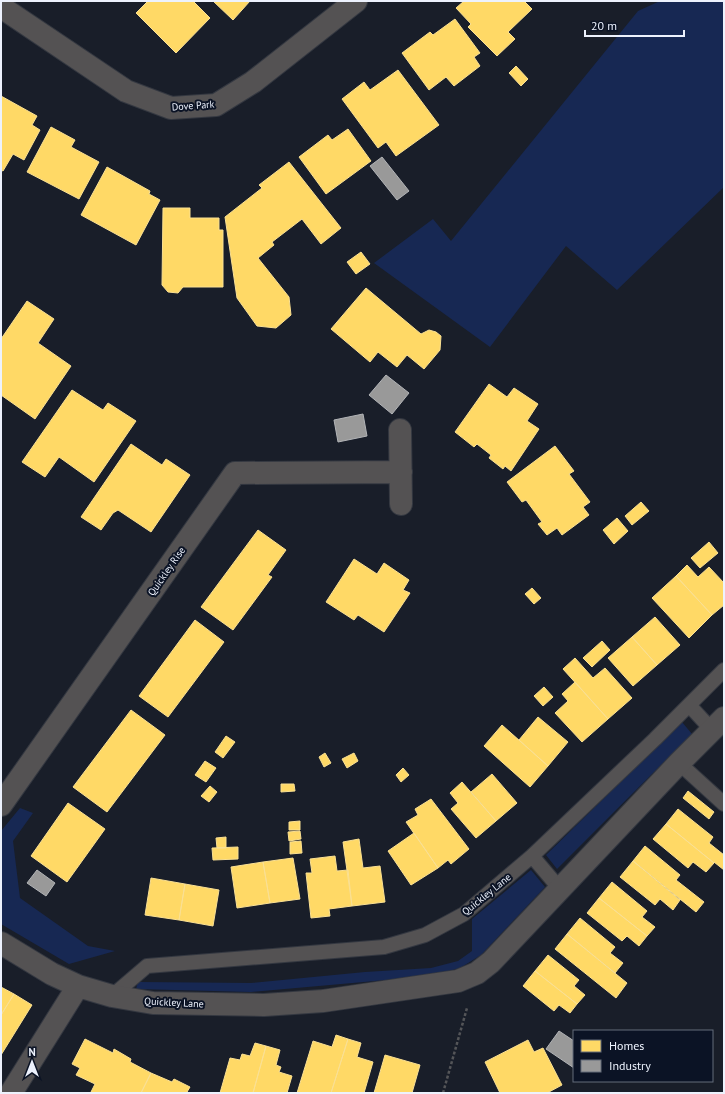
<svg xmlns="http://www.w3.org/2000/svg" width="725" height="1094" font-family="'PT Sans',sans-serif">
<rect width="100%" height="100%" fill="#191e29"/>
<path fill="#172853" d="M 660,1 L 724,1 L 724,187 L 617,290 L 566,246 L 490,347 L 374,263 L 433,219 L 451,241 L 638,11 Z
M 682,722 L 692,734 L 557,869 L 546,855 Z
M 20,808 L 33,813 L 13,841 L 20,898 L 88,946 L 115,951 L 69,964 L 1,924 L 1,831 Z
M 531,870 L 545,887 L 481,955 L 460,968 L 431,976 L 251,992 L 136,989 L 138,982 L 251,983 L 365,972 L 431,968 L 458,961 L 472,951 L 472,919 Z"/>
<path fill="#ffd966" stroke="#fae093" d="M 148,1 L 193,1 L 210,18 L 176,53 L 136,13 Z
M 213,1 L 250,1 L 233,20 Z
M 464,1 L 526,1 L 525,2 L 532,9 L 508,32 L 515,39 L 497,56 L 468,27 L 471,24 L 456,8 Z
M 455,19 L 480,53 L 474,57 L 480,66 L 454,86 L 446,77 L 429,90 L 402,53 L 430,32 L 433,35 Z
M 516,66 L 528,79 L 521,86 L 509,73 Z
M 398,70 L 439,125 L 396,156 L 386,142 L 378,148 L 342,99 L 364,82 L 370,90 Z
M 1,96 L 37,116 L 32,125 L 40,130 L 24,160 L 13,154 L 3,171 L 1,170 Z
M 51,127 L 75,140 L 71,147 L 99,162 L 79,199 L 27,172 Z
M 348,129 L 371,161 L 326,194 L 299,157 L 328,135 L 332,140 Z
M 289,162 L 341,228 L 321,244 L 302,219 L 272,242 L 274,245 L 258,258 L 289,297 L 291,315 L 276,328 L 257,326 L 237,298 L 225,217 L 262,188 L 259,185 Z
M 107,167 L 150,191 L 149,194 L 160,200 L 136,245 L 81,215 Z
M 163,208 L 190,208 L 190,218 L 219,218 L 219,230 L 223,230 L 223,287 L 183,287 L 178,293 L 168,292 L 162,285 Z
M 361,252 L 370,264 L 356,274 L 347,262 Z
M 366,288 L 421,334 L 429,330 L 436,332 L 441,336 L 440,350 L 424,369 L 407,355 L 397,367 L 378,352 L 370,362 L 331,329 Z
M 27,301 L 54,319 L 38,343 L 71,366 L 35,419 L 1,395 L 1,339 Z
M 489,384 L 507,397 L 514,388 L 538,404 L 527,421 L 539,429 L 511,471 L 505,466 L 503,469 L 489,458 L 491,455 L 477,444 L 474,447 L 455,432 Z
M 72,390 L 103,410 L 108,403 L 136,421 L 94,482 L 59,457 L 45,477 L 22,462 Z
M 131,444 L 162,465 L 166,459 L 190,475 L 151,532 L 118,510 L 113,513 L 101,530 L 81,517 Z
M 555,446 L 574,471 L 569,474 L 590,502 L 583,507 L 589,515 L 562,535 L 557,528 L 547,535 L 538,524 L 542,522 L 526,500 L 522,502 L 507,482 Z
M 641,502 L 649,511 L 632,525 L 625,516 Z
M 617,518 L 628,531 L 614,544 L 603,530 Z
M 258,530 L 286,550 L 268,575 L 272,577 L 233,630 L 201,607 Z
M 709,542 L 718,553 L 700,568 L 691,558 Z
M 354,559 L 377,574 L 384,563 L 409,580 L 403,590 L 410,593 L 384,632 L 358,615 L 354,620 L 326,602 Z
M 687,565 L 698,577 L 709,567 L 724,583 L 724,605 L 712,615 L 676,576 Z
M 676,576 L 712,615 L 689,638 L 652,598 Z
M 532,588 L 541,598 L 534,604 L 525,594 Z
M 655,617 L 680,645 L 657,665 L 632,637 Z
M 195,620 L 224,642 L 168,717 L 139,696 Z
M 632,637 L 657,665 L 633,686 L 608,658 Z
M 602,641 L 610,650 L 592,667 L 583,658 Z
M 575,658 L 593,678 L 605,668 L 632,698 L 608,719 L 563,669 Z
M 575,682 L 608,719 L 582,742 L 555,713 L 568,701 L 562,694 Z
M 544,687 L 553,697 L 543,706 L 534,696 Z
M 131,710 L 165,735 L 107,812 L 73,787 Z
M 538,717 L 568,742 L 548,766 L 519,740 Z
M 502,725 L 548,766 L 530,787 L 484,746 Z
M 226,736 L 235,742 L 223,758 L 215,752 Z
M 325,753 L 331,763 L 324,767 L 319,757 Z
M 354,753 L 358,761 L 347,768 L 342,759 Z
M 205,761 L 216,768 L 206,782 L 195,775 Z
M 403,768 L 409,775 L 401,782 L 396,775 Z
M 492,774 L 517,803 L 496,821 L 471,792 Z
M 462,782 L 496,821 L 476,838 L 451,809 L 458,803 L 450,793 Z
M 281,784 L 294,784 L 295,791 L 281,792 Z
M 210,786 L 217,792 L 209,802 L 201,796 Z
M 688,791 L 714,812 L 709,819 L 683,798 Z
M 431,799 L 469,849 L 451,864 L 448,860 L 438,868 L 406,822 L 418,815 L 415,809 Z
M 68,803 L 105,829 L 67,882 L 31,856 Z
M 678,809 L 713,837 L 709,843 L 724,855 L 724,870 L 714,862 L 714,863 L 666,824 Z
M 300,821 L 300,830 L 289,830 L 289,822 Z
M 666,824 L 714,863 L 706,872 L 693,862 L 688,868 L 653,839 Z
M 300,831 L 301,839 L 289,841 L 288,832 Z
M 414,833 L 438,868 L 411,885 L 388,851 Z
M 226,837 L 226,848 L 217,848 L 216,838 Z
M 359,839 L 363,868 L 380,866 L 385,902 L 352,906 L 343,842 Z
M 301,841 L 302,853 L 290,854 L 290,842 Z
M 645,846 L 680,875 L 676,880 L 704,902 L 696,912 L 633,861 Z
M 238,847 L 238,859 L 213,860 L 212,848 Z
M 335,856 L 337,871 L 348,870 L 352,906 L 329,909 L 330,916 L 311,918 L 306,873 L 312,873 L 310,859 Z
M 293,858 L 300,899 L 270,903 L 263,862 Z
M 633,861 L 680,900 L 673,910 L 660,899 L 655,905 L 620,877 Z
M 263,862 L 270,903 L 237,908 L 231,867 Z
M 151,878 L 185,884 L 179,920 L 145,915 Z
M 612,882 L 647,911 L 642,917 L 655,927 L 647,936 L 599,898 Z
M 185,884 L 219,890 L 213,926 L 179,920 Z
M 599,898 L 647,936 L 639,946 L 627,936 L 622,941 L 587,913 Z
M 580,918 L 615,947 L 610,953 L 623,963 L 615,973 L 567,934 Z
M 567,934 L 627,983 L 616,998 L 555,949 Z
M 548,955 L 579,980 L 574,986 L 585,995 L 577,1004 L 535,971 Z
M 535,971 L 577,1004 L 570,1013 L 559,1005 L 554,1011 L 523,986 Z
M 1,987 L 14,994 L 1,1015 Z
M 14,994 L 32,1005 L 1,1055 L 1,1015 Z
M 336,1035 L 348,1039 L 331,1093 L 297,1093 L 313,1041 L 332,1047 Z
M 85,1039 L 113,1053 L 114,1049 L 131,1059 L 130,1062 L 151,1073 L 141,1093 L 93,1093 L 91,1092 L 95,1084 L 76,1075 L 80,1068 L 72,1064 Z
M 348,1039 L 361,1043 L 357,1057 L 373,1062 L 364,1093 L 331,1093 Z
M 528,1040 L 534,1052 L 543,1048 L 562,1085 L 547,1093 L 500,1093 L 485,1062 Z
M 255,1043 L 266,1046 L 253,1093 L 220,1093 L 230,1058 L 240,1060 L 242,1054 L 250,1056 Z
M 266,1046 L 280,1050 L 276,1065 L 281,1067 L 279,1072 L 292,1076 L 287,1093 L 253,1093 Z
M 385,1055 L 420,1065 L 412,1093 L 374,1093 Z
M 151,1073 L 172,1082 L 174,1079 L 190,1087 L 187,1092 L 190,1093 L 141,1093 Z"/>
<path fill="#999" stroke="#b2b4b7" d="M 382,157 L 409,191 L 397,200 L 370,166 Z
M 386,375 L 409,393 L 392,414 L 369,395 Z
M 363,414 L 367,436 L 338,442 L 334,420 Z
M 37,870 L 55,883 L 46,896 L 27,883 Z
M 559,1031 L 574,1041 L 574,1068 L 546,1049 Z"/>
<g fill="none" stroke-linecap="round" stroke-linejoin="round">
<defs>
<path id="lane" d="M 689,705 L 712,730
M 679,763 L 724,804
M 532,856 L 560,889
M 112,996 L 147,966 L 384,947 L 425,935 L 464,914 L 532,856 L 655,739 L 724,670"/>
<path id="street" d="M 1,7 L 126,91 L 171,108 L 216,105 L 253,82 L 356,1
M 400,430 L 401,504
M 1,805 L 235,473 L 401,472
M 1,943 L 52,974 L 78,986 L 112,996 L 153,1003 L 264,1005 L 323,1001 L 458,981 L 477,973 L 491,962 L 679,763 L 724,718
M 11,1093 L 78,986"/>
</defs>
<use href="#lane" stroke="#343841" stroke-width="16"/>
<use href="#street" stroke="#343841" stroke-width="24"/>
<path stroke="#545558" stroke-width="2.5" stroke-dasharray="3 2" stroke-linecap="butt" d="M 443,1093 L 467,1008"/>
<use href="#lane" stroke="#545253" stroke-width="14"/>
<use href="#street" stroke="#545253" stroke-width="22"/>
</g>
<g text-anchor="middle" stroke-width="4" stroke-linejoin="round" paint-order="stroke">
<g font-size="10" fill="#edf2fd" stroke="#0b1325">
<text transform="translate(193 105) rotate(-4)" y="4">Dove Park</text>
<text transform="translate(166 571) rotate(-55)" y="4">Quickley Rise</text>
<text transform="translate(486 894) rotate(-39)" y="4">Quickley Lane</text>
<text transform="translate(174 1002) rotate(3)" y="4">Quickley Lane</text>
</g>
</g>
<rect width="725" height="1094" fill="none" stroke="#edf2fd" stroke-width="4"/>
<rect x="573" y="1030" width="140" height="52" fill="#0b1325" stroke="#656c7b"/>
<rect x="581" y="1040" width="20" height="12" fill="#ffd966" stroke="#656c7b"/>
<text x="609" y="1050" font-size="12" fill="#edf2fd">Homes</text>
<rect x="581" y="1060" width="20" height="12" fill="#999999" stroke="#656c7b"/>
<text x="609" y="1070" font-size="12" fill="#edf2fd">Industry</text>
<g transform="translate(32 1062)" stroke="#0b1325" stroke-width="3" paint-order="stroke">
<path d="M0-3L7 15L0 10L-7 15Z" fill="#edf2fd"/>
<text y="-6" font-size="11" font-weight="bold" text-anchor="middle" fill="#edf2fd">N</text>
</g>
<path d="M585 30v6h99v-6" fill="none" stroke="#edf2fd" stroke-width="2"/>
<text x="591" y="30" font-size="12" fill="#edf2fd" stroke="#0b1325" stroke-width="3" paint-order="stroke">20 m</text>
</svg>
